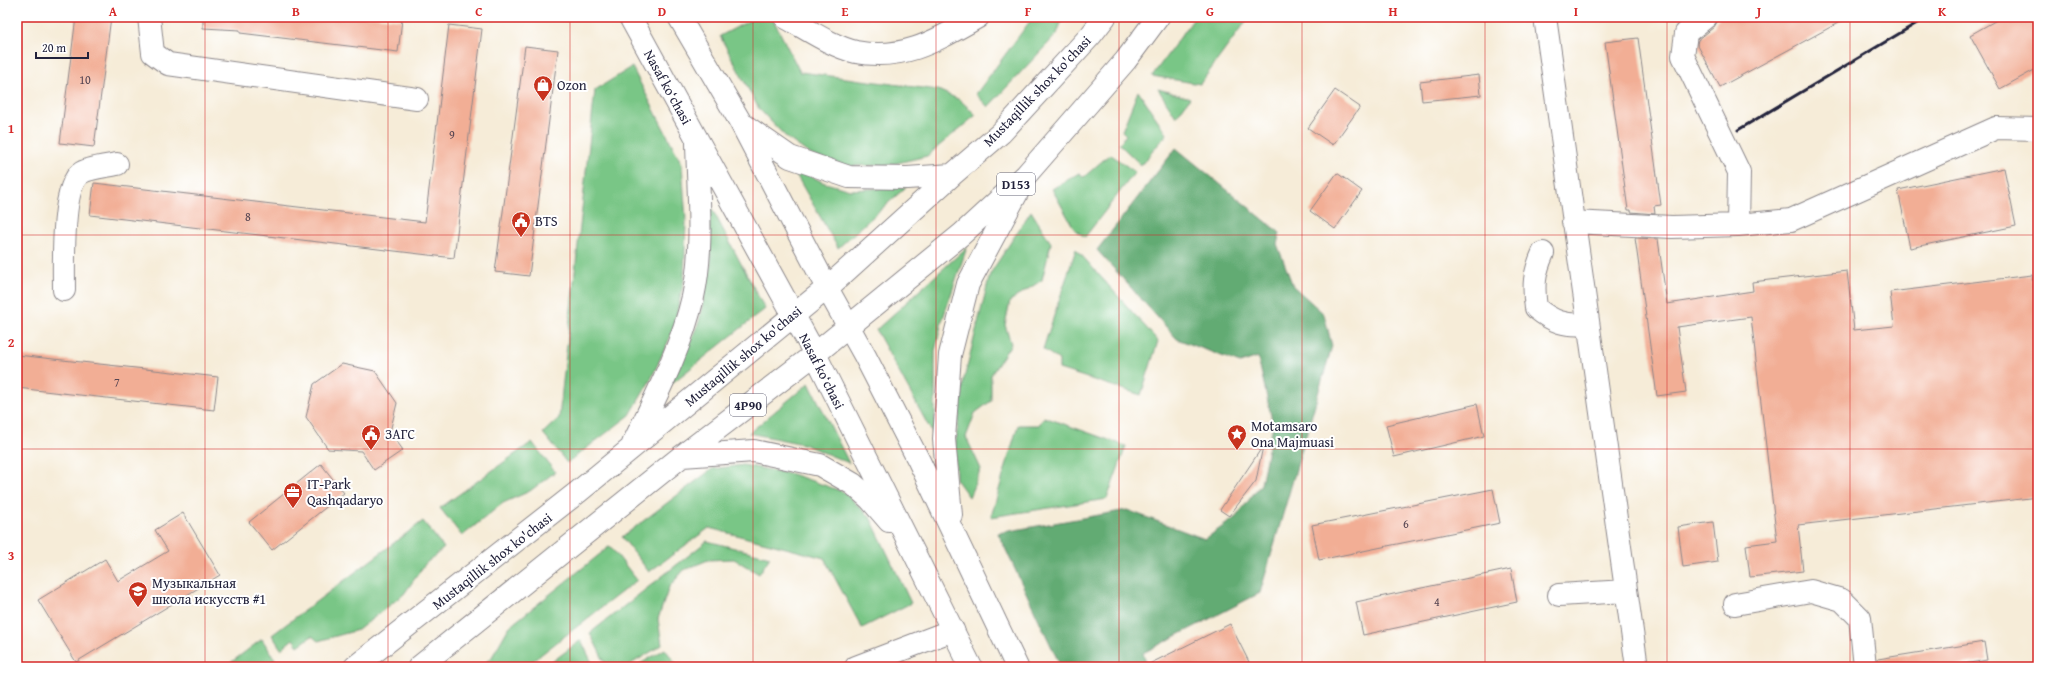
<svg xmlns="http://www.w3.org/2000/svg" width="2055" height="684" font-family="'Gentium Book Plus',serif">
<rect width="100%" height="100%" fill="#fff"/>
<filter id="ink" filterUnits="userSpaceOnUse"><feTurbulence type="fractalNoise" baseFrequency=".025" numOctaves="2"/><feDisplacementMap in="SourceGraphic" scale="8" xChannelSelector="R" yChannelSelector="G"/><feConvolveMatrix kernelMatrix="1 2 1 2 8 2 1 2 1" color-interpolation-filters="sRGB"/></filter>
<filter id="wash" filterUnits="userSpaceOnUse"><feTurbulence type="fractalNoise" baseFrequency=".012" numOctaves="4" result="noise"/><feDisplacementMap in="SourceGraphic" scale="16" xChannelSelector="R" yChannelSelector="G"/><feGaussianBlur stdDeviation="0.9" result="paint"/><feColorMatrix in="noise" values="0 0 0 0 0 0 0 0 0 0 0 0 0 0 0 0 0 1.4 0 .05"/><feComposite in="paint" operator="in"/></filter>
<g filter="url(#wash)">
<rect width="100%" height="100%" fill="#f6ecd8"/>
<path fill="#79c686" stroke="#4e7460" d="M 756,17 L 772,17 L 800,72 L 938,90 L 960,100 L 976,115 L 927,156 L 889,165 L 848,166 L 811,155 L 787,138 L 759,109 L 720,36 Z
M 1033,17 L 1063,17 L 1057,34 L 988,107 L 976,94 Z
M 1195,17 L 1249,17 L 1200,84 L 1152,76 Z
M 632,67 L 682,164 L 686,221 L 684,280 L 673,331 L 651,379 L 630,415 L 567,463 L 543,433 L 559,418 L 595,90 Z
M 1158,89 L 1190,98 L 1176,117 Z
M 1138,91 L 1167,134 L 1141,165 L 1119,144 L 1126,135 L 1122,131 Z
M 1110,154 L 1135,172 L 1085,237 L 1075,230 L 1052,189 L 1079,173 L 1084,177 Z
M 790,164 L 822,182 L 850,190 L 906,187 L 838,248 Z
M 709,203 L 765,309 L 671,384 L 699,322 L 711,263 Z
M 1031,211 L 1051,243 L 1042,280 L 1010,301 L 1005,325 L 1011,344 L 991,375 L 991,401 L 975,413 L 966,437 L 981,469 L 969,497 L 956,479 L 955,448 L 964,379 L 990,274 Z
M 967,247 L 942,321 L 935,351 L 935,438 L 876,330 Z
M 1076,249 L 1158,341 L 1141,395 L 1059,369 L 1059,360 L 1043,349 Z
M 809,383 L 849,463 L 803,444 L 749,433 Z
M 1044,417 L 1126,446 L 1107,499 L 991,517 L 1018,425 L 1039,425 Z
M 532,442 L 555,472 L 530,491 L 503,503 L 462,536 L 440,508 Z
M 743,465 L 792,474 L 844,492 L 870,517 L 911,603 L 862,628 L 824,558 L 709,528 L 649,572 L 622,537 L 712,469 Z
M 423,521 L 444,548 L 425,564 L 404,594 L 358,630 L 318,641 L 312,636 L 298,646 L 293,639 L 281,649 L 272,635 Z
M 707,541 L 770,557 L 759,574 L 734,559 L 708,560 L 684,570 L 669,587 L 658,619 L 662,645 L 626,667 L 607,667 L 590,633 Z
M 610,546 L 637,580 L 525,667 L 480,667 L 492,657 L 509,627 Z
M 262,639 L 276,661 L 268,667 L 225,667 Z
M 581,640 L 594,667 L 545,667 Z
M 665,649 L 676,664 L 680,667 L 635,667 Z"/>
<path fill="#62ab73" stroke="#426657" d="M 1176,148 L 1280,233 L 1277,244 L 1293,286 L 1324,314 L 1332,346 L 1260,593 L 1143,653 L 1148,667 L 1061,667 L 998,533 L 1127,510 L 1205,539 L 1236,517 L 1261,484 L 1273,425 L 1258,357 L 1240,363 L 1177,339 L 1097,250 Z"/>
<g id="blocks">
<path fill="#f2ae95" d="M 76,17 L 111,17 L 94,147 L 60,143 Z
M 203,17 L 373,17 L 402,20 L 398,52 L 240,33 L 240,30 L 203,28 Z
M 1720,17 L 1849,17 L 1720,87 L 1697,44 L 1698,40 L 1714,27 Z
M 2002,17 L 2038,17 L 2038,68 L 2000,89 L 1970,35 Z
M 449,25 L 482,29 L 454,258 L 90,215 L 94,183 L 425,222 Z
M 1638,38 L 1661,205 L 1654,206 L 1655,214 L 1631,212 L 1631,210 L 1628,210 L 1605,42 Z
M 525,46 L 558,50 L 529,276 L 495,272 Z
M 1479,75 L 1481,95 L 1422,101 L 1420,82 Z
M 1335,90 L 1360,107 L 1333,145 L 1308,128 Z
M 2004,168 L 2016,226 L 1910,248 L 1898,190 Z
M 1337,173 L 1362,191 L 1335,229 L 1310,211 Z
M 1635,238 L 1658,239 L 1667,304 L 1753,291 L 1752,282 L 1847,271 L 1854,330 L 1894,326 L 1890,292 L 2032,275 L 2038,324 L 2038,497 L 1798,525 L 1803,571 L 1750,577 L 1746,545 L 1777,541 L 1751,317 L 1677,327 L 1686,392 L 1657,396 Z
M 17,355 L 218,377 L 214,410 L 17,388 Z
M 342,364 L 375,371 L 397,403 L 390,432 L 403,450 L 374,470 L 361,451 L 328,449 L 306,417 L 314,384 Z
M 1477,404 L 1484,436 L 1394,457 L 1386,425 Z
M 1263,446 L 1256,481 L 1229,516 L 1220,510 Z
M 321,464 L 344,493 L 272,550 L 249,522 Z
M 1493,489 L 1500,523 L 1319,560 L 1312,525 Z
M 183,513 L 220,575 L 76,662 L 38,600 L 105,559 L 118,581 L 168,551 L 155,530 Z
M 1713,522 L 1718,562 L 1683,567 L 1678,527 Z
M 1511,569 L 1517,602 L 1363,635 L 1356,602 Z
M 1230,624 L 1249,662 L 1238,667 L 1143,667 Z
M 1984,642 L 1987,660 L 1946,667 L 1878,667 L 1878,659 Z"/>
</g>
</g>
<g filter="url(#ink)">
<use href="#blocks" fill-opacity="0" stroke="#8c878a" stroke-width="1"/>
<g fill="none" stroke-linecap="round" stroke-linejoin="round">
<defs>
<path id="minor" d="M 149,17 L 153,53 L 168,64 L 417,99
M 785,17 C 805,28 833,47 856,52 C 905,61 937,40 978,17
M 1545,17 L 1637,667
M 1706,17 L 1686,33 L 1683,56 L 1739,172 L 1738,225
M 1573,222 L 1672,227 L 1738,225 L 1791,220 L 1996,128 L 2038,129
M 1543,253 C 1534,273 1533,286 1536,308 C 1553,322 1565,326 1587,324
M 64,290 C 64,267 61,186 81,173 C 88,168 108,166 117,164
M 1559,595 L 1626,591
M 1735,604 L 1811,591 L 1842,600 L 1860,618 L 1865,667
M 856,667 L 953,630"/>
<path id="major" d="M 630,17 L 815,354 L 971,667
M 679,17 L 741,123 L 827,288 L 865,356 L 919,461 L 1017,667
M 744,125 L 790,157 L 849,177 L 907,178 L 952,175
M 633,444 C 656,396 681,349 693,297 C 704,248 698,193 697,142
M 682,456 L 754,451 L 820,465 L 853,484 L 870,499 L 889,521
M 951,515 L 944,439 L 950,355 L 968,284 L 1018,191
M 355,667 L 578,492 L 827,288 L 952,175 L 1001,133 L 1091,35 L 1105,17
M 419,667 L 682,456 L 815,354 L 962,234 L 1026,175 L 1126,60 L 1158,17"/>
</defs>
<use href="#minor" stroke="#8c878a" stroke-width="24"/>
<use href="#major" stroke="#8c878a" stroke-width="24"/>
<use href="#minor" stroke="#fff" stroke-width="22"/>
<use href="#major" stroke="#fff" stroke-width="22"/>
<path stroke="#22223b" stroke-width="3" d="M 1738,130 L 1927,17"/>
</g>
</g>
<path fill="none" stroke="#d62828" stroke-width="1" stroke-opacity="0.55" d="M 205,17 L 205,667M 388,17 L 388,667M 570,17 L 570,667M 753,17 L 753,667M 936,17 L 936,667M 1119,17 L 1119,667M 1302,17 L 1302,667M 1485,17 L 1485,667M 1667,17 L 1667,667M 1850,17 L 1850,667M 17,235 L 2038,235M 17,449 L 2038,449"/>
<defs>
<symbol id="shop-pin" viewBox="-11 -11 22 30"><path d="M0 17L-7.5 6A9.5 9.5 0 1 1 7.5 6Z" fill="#c8321e" stroke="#fff"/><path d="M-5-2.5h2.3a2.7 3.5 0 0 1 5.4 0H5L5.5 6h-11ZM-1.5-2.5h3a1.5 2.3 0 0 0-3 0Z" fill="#fff"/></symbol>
<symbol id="civic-pin" viewBox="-11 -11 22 30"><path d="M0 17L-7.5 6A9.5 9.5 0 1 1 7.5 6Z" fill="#c8321e" stroke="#fff"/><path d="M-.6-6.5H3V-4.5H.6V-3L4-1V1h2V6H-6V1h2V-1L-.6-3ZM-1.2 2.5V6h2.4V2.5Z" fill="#fff"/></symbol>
<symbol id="sight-pin" viewBox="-11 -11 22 30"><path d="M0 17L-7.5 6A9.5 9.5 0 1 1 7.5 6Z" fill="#c8321e" stroke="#fff"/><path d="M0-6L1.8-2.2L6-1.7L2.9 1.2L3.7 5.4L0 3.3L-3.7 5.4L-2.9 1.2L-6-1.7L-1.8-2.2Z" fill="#fff"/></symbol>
<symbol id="office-pin" viewBox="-11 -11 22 30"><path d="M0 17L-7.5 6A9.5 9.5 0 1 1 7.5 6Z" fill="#c8321e" stroke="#fff"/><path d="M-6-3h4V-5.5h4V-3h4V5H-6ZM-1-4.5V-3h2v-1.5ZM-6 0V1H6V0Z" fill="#fff"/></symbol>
<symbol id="school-pin" viewBox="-11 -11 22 30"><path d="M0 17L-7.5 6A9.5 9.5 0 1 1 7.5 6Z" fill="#c8321e" stroke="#fff"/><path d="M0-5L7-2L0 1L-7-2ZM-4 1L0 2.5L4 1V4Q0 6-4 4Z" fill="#fff"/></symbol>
</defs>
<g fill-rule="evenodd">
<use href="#shop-pin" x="532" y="74" width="22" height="30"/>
<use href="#civic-pin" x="510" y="210" width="22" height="30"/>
<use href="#civic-pin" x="360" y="423" width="22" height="30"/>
<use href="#sight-pin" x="1226" y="423" width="22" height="30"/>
<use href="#office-pin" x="282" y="481" width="22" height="30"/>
<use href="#school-pin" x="127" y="580" width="22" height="30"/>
</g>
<g text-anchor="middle" stroke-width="4" stroke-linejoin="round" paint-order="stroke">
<g font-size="12" fill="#564552">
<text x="85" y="84">10</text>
<text x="452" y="139">9</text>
<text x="248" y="221">8</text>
<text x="117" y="387">7</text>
<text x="1406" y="528">6</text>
<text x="1437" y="606">4</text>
</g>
<g fill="#fff" stroke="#646476" stroke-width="1">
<rect x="997" y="173" width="38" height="22" rx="3"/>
<rect x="730" y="394" width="36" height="22" rx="3"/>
</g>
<g font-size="13" font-weight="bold" fill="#22223b">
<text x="1016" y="189">D153</text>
<text x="748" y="410">4P90</text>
</g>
<g font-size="14" fill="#22223b" stroke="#fff" text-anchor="start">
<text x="557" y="90">Ozon</text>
<text x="535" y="226">BTS</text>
<text x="1251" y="431">Motamsaro<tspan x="1251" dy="16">Ona Majmuasi</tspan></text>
<text x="385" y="439">ЗАГС</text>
<text x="307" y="489">IT-Park<tspan x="307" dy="16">Qashqadaryo</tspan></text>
<text x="152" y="588">Музыкальная<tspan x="152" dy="16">школа искусств #1</tspan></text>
</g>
<g font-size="14" fill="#22223b" stroke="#fff">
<text transform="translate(668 87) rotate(61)" y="5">Nasaf ko‘chasi</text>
<text transform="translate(1037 91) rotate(-46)" y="5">Mustaqillik shox ko'chasi</text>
<text transform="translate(743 356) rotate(-40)" y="5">Mustaqillik shox ko'chasi</text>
<text transform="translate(822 371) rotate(63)" y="5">Nasaf ko‘chasi</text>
<text transform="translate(492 561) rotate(-38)" y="5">Mustaqillik shox ko'chasi</text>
</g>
</g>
<rect width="2055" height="684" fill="none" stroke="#fff" stroke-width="44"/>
<path d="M36 52v6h52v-6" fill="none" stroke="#22223b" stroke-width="2"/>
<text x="42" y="52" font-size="12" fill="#22223b" stroke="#ffffff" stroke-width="3" paint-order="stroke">20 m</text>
<rect x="22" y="22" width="2011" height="640" fill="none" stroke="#d62828" stroke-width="1.5"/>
<g font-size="13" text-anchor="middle" font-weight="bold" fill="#d62828">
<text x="113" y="16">A</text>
<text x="296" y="16">B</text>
<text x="479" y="16">C</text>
<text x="662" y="16">D</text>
<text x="845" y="16">E</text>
<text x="1028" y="16">F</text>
<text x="1210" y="16">G</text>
<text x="1393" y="16">H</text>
<text x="1576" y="16">I</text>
<text x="1759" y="16">J</text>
<text x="1942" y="16">K</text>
<text x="11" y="133">1</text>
<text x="11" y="347">2</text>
<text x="11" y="560">3</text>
</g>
</svg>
